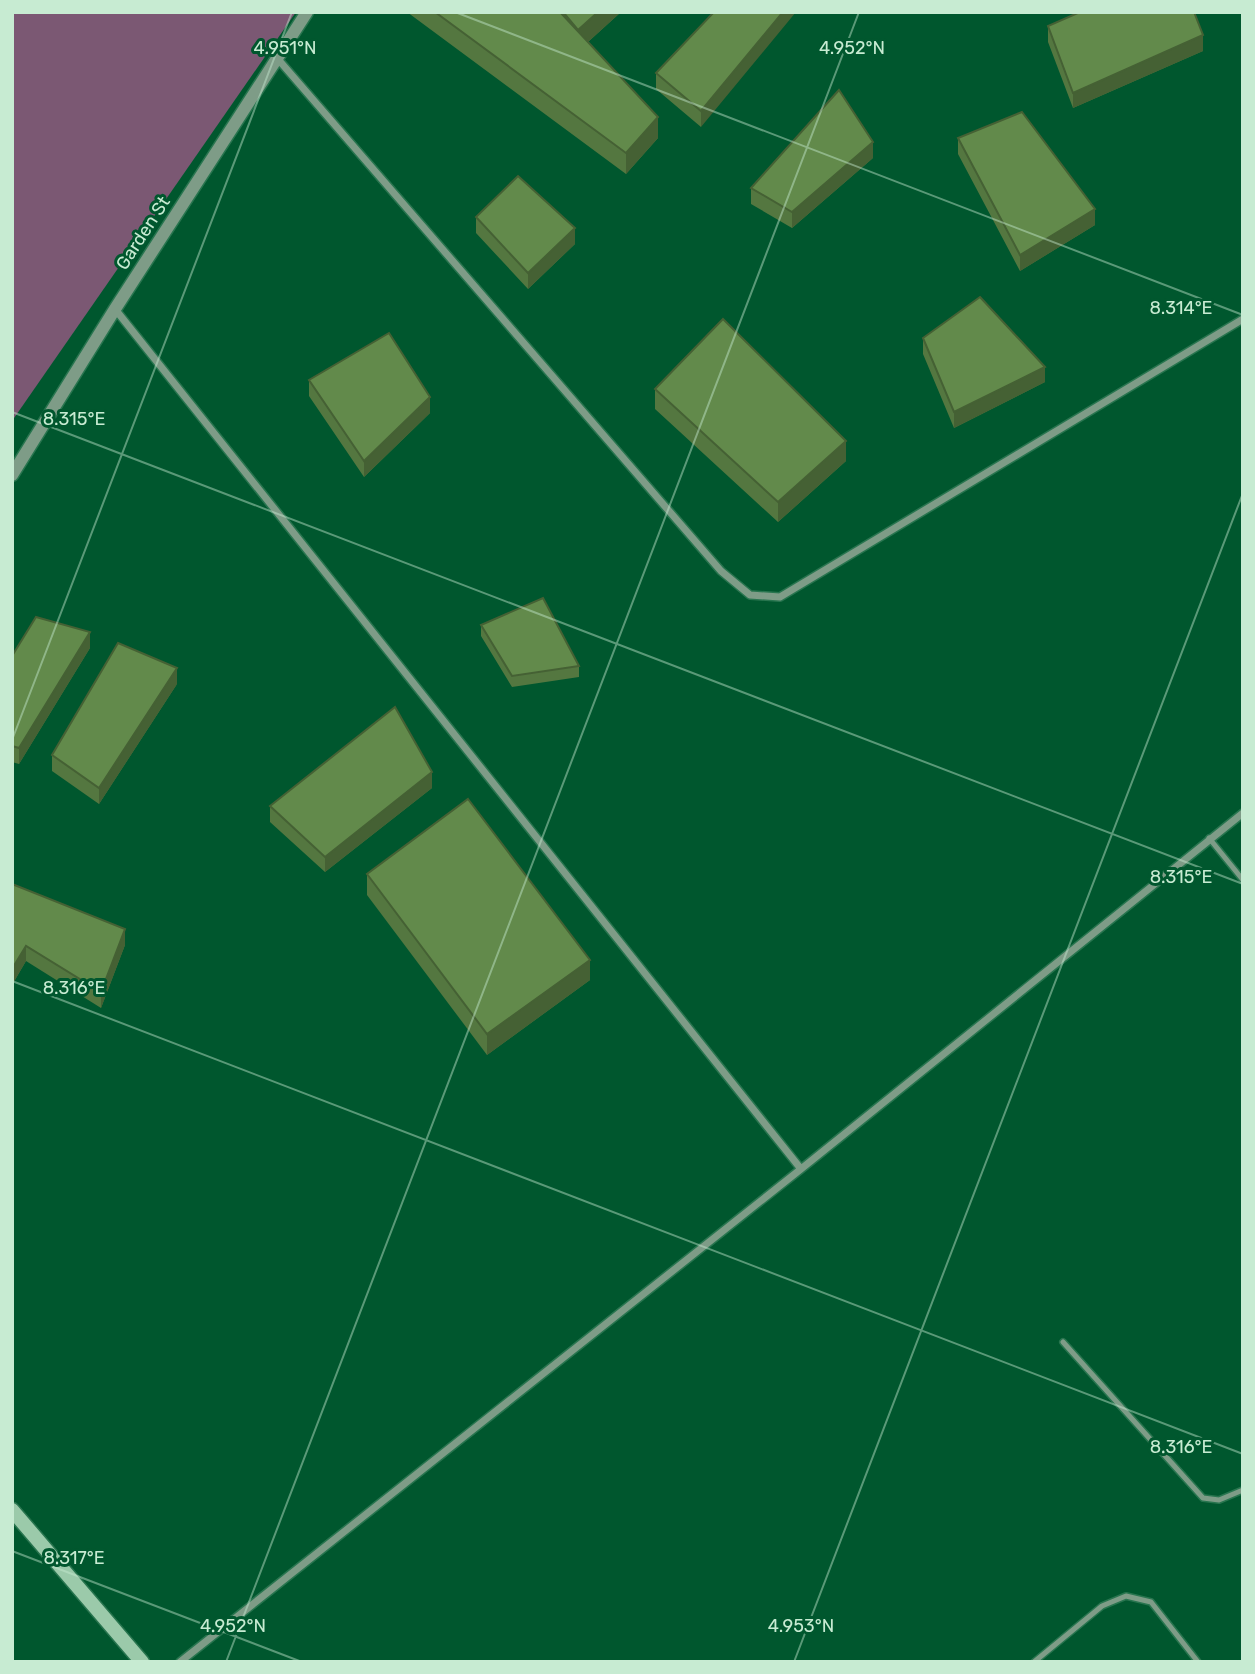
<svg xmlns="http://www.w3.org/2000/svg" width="1255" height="1674" font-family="Rubik,sans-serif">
<rect width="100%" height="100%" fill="#00572e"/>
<path fill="#7b5873" d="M 12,12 L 296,12 L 12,421 Z"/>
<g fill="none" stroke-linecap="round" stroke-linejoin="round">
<defs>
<path id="service" d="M 1209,838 L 1243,880
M 1063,1342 L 1203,1498 L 1219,1500 L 1243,1490
M 1034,1662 L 1102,1606 L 1126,1596 L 1151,1602 L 1198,1662"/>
<path id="minor" d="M 277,58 L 721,571 L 750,595 L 780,597 L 1243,319
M 115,309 L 801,1169
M 180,1662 L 801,1169 L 1243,813"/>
<path id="tertiary" d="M 12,475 L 115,309 L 307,12"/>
<path id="secondary" d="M 12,1510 L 142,1662"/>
</defs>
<use href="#service" stroke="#28754f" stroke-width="8"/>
<use href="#minor" stroke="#28754f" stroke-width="10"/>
<use href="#tertiary" stroke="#28754f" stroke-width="15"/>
<use href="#secondary" stroke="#28754f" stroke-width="17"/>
<use href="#service" stroke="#7e9c87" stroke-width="5"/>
<use href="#minor" stroke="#7e9c87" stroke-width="7"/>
<use href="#tertiary" stroke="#7e9c87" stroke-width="12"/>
<use href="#secondary" stroke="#9bcaaa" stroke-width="14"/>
</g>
<path fill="#547740" d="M 407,12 L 621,12 L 588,42 L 658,138 L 626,174 Z
M 714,12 L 701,127 L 656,89 L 656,73 Z
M 1048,26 L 1203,51 L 1073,108 L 1048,42 Z
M 958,138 L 1095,225 L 1020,271 L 958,154 Z
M 873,158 L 792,228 L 751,204 L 751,188 Z
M 476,217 L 575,244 L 528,289 L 476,233 Z
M 923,338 L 1045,382 L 954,428 L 923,354 Z
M 309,380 L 430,413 L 364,477 L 309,396 Z
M 655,389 L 846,461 L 778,522 L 655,409 Z
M 481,625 L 579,666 L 579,677 L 512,687 L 481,636 Z
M 90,648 L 19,764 L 12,762 L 12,656 Z
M 177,684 L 99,804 L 52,771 L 52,755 Z
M 432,788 L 325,872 L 270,822 L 270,806 Z
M 367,874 L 590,980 L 487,1055 L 367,895 Z
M 12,884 L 125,945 L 101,1008 L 26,961 L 12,985 Z"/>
<path fill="#456134" d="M 598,12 L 621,12 L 578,51 L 578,30 Z
M 783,12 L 796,12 L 701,127 L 701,111 Z
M 1203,35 L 1203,51 L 1073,108 L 1073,93 Z
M 658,117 L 658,138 L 626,174 L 626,153 Z
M 873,142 L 873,158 L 792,228 L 792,212 Z
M 1095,209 L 1095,225 L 1020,271 L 1020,255 Z
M 575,228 L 575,244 L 528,289 L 528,273 Z
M 1045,367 L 1045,382 L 954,428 L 954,412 Z
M 430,397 L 430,413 L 364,477 L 364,461 Z
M 846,441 L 846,461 L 778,522 L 778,502 Z
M 90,632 L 90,648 L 19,764 L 19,748 Z
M 177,668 L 177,684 L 99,804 L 99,788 Z
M 432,772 L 432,788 L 325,872 L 325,857 Z
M 125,929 L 125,945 L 101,1008 L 101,992 Z
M 26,946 L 26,961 L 12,985 L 12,969 Z
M 590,960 L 590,980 L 487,1055 L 487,1034 Z"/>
<path fill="#628a4b" stroke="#456134" stroke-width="2" d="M 435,12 L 560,12 L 658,117 L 626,153 Z
M 563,12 L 598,12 L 578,30 Z
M 714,12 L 783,12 L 701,111 L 656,73 Z
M 1080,12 L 1194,12 L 1203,35 L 1073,93 L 1048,26 Z
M 839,90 L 873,142 L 792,212 L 751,188 Z
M 1022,112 L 1095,209 L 1020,255 L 958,138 Z
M 518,176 L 575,228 L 528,273 L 476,217 Z
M 980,297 L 1045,367 L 954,412 L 923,338 Z
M 723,319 L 846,441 L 778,502 L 655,389 Z
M 389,333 L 430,397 L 364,461 L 309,380 Z
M 543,598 L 579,666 L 512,676 L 481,625 Z
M 36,617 L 90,632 L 19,748 L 12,746 L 12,656 Z
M 118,643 L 177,668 L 99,788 L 52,755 Z
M 395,707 L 432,772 L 325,857 L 270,806 Z
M 468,799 L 590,960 L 487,1034 L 367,874 Z
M 12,884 L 125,929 L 101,992 L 26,946 L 12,969 Z"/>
<path fill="none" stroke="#c7ebd2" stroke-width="2" stroke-opacity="0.45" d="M 455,12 L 1243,315M 12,412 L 1243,884M 12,740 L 292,12M 12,981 L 1243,1454M 12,1551 L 302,1662M 226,1662 L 859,12M 794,1662 L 1243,493"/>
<g text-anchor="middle" stroke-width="6" stroke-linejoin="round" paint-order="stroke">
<g font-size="18" fill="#c7ebd2" stroke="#00572e">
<text transform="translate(143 233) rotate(-57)" y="6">Garden St</text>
</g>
</g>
<g font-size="18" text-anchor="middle" fill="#c7ebd2" stroke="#00572e" stroke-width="6" stroke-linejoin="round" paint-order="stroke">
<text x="285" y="54">4.951°N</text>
<text x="852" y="54">4.952°N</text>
<text x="1181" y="314">8.314°E</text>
<text x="74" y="425">8.315°E</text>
<text x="1181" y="883">8.315°E</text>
<text x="74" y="994">8.316°E</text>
<text x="1181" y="1453">8.316°E</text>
<text x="74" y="1564">8.317°E</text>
<text x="233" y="1632">4.952°N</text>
<text x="801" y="1632">4.953°N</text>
</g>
<rect width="1255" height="1674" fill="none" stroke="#c7ebd2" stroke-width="28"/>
</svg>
